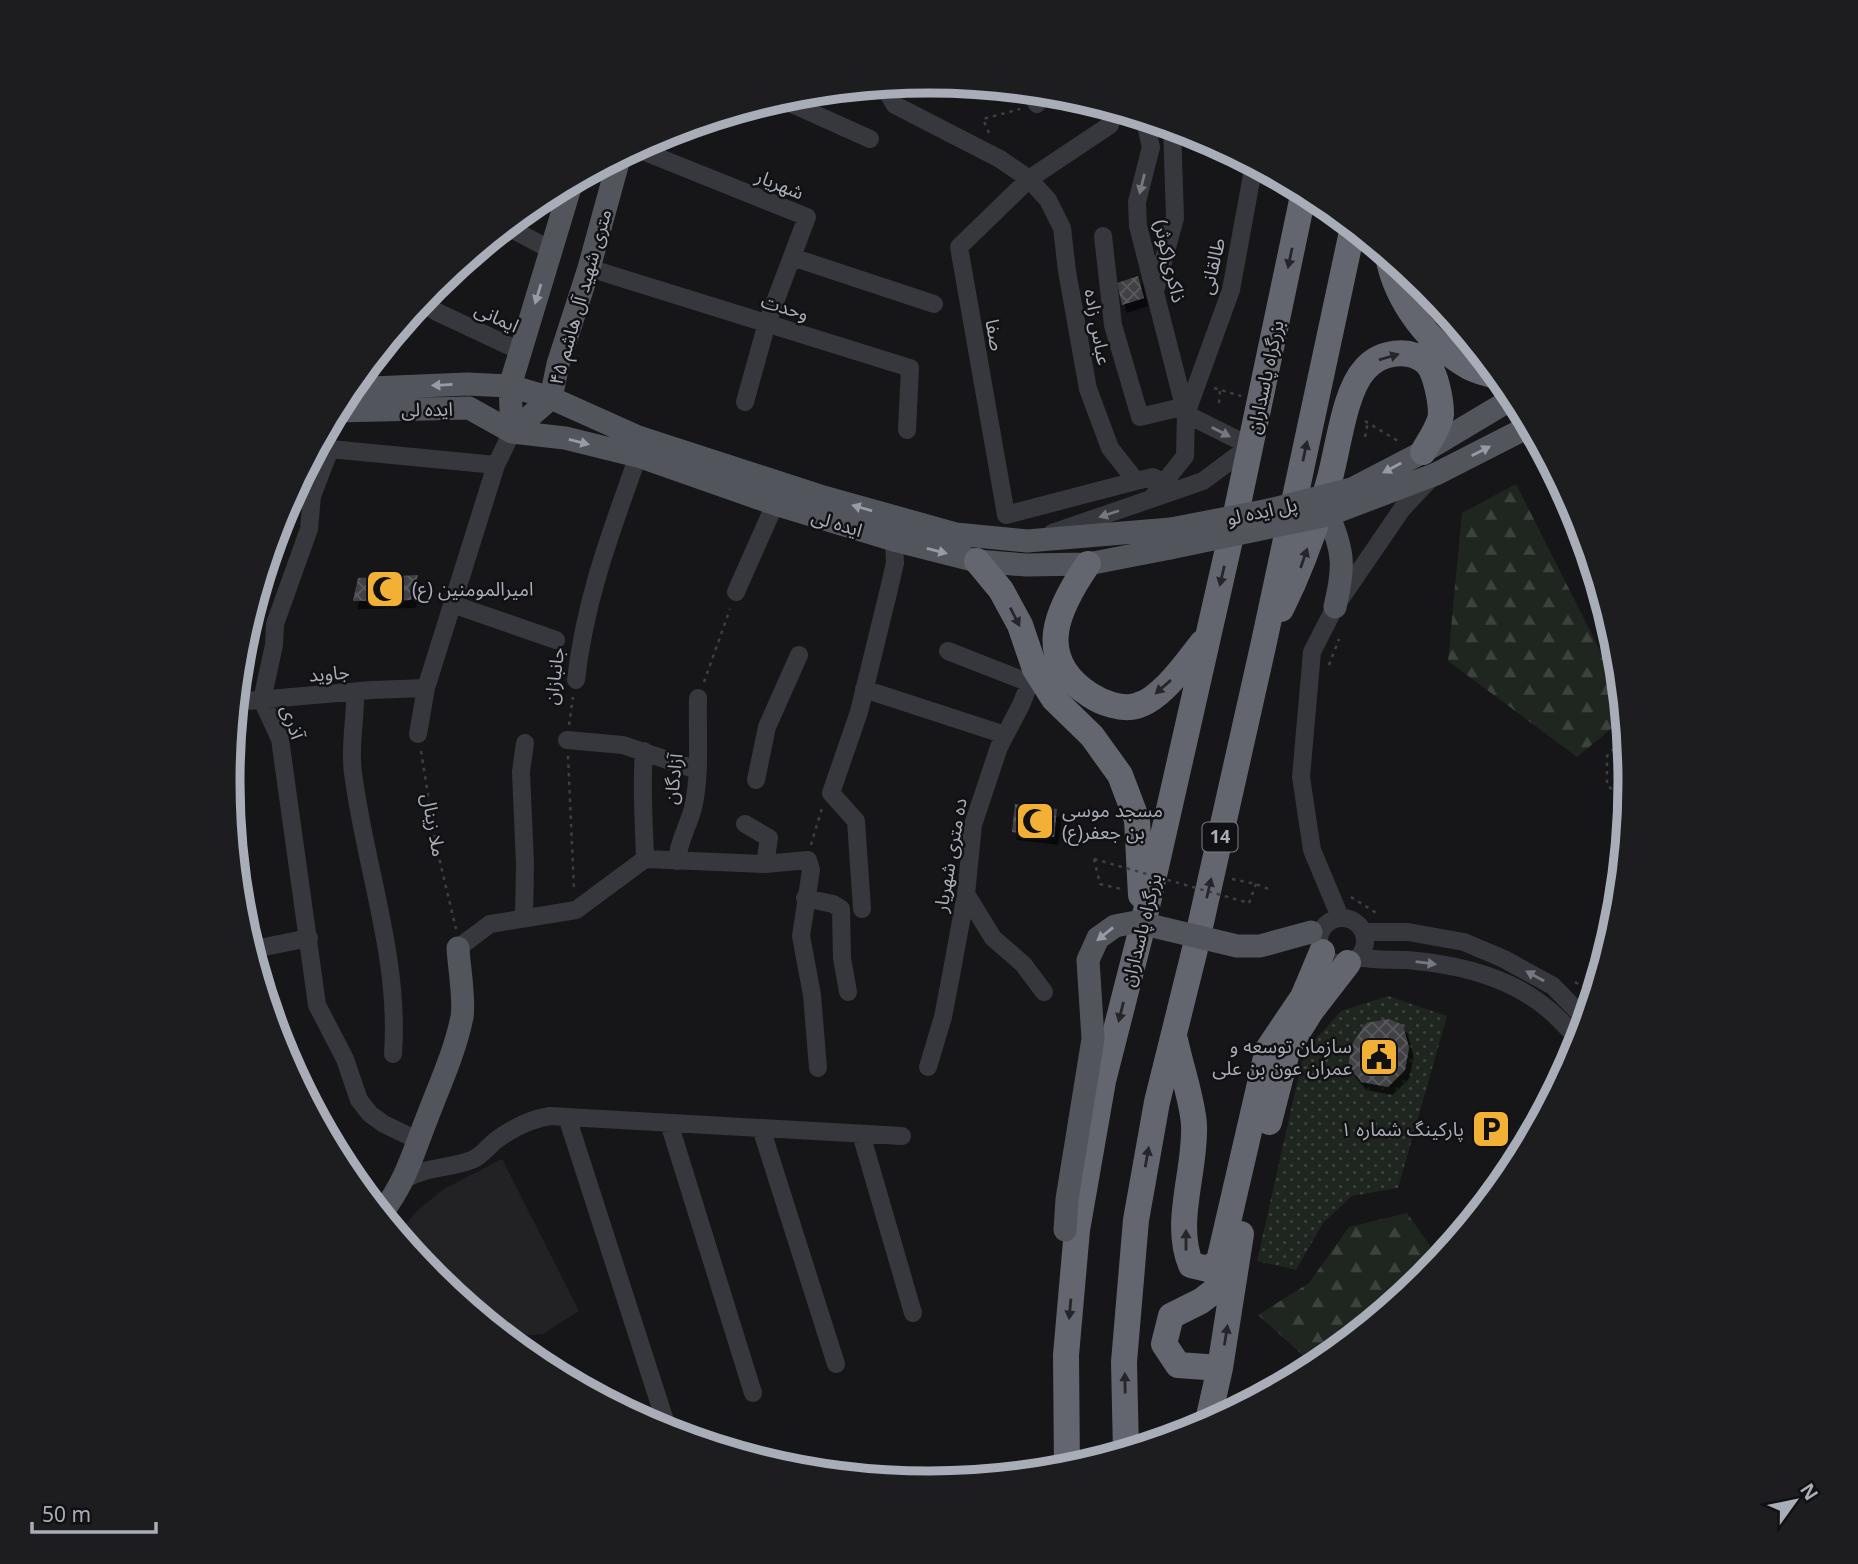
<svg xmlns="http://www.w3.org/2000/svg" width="1858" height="1564" font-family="'Noto Sans','Noto Sans Arabic',sans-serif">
<defs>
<pattern id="grass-dots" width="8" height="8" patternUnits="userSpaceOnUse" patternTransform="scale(1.75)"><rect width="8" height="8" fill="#1e261f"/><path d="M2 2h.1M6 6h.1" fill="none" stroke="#3c433d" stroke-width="1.8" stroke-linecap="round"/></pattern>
<pattern id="forest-firs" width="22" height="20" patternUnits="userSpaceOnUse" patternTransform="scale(1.75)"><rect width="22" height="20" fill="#1e261f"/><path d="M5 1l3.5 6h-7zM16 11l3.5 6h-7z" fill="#3c433d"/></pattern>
<pattern id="building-cross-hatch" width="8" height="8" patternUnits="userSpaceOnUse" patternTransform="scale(1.75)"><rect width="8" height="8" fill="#404145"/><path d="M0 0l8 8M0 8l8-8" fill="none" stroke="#595a5e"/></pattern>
<filter id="shadow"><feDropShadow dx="4.5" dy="8" stdDeviation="0" flood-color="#0009"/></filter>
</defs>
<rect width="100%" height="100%" fill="#161618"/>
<path fill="#222225" d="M 502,1159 L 579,1311 L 543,1334 L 505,1337 L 433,1278 L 397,1234 L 418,1210 L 444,1189 Z"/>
<path fill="url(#grass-dots)" d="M 1388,996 L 1447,1016 L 1398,1188 L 1352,1196 L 1323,1223 L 1296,1270 L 1257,1261 L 1304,1052 L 1341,1011 Z"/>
<path fill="url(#forest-firs)" d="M 1516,484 L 1622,694 L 1624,718 L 1577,757 L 1448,661 L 1462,513 Z
M 1407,1213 L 1440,1260 L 1425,1278 L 1318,1365 L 1316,1367 L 1258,1315 L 1309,1283 L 1349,1227 Z"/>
<path fill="url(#building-cross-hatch)" filter="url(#shadow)" d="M 1138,276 L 1144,298 L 1122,305 L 1117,283 Z
M 418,575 L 411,600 L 353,601 L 358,578 Z
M 1015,804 L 1057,809 L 1054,837 L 1012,832 Z
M 1389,1019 L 1403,1025 L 1409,1048 L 1405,1070 L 1388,1087 L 1362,1082 L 1348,1066 L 1353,1043 L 1366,1023 Z"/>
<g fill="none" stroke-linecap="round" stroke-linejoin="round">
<path stroke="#3d3f44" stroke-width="2.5" stroke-dasharray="3.5 5" stroke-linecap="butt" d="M 989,133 L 983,119 L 1020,109
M 1214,388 L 1241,396
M 1219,403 L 1220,390
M 1365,421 L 1398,441
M 1365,437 L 1368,421
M 1329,665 L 1339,639
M 704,682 L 730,609
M 569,725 L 573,697
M 1626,738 L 1625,737 L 1607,756 L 1607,785 L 1628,803
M 421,751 L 436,845 L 456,929
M 568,756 L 574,889
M 811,845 L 822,808
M 1094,859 L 1100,884 L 1121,889
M 1232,879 L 1256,884 L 1271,890
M 1351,897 L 1378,914
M 1249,903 L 1256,884
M 1575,982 L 1582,986 L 1598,981"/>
<path stroke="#37383d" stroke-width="18" d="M 883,85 L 895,105 L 1000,159 L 1029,179 L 959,247 L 1006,515 L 1136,481 L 1153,477 L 1165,483
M 1029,90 L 1037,104
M 779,98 L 870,139
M 1144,118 L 1151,147 L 1137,202 L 1138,226 L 1186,414 L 1250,446 L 1203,481 L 1151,499
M 1110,125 L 1029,179 L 1048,200 L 1062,228 L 1067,271 L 1088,389 L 1110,448 L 1136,481
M 635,148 L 807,217 L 767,323 L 745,402
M 506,226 L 551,250
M 1103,236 L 1113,325 L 1140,417 L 1186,406
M 792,257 L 934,304
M 589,268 L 910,368 L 907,430
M 1156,288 L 1175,218 L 1172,126
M 420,302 L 437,312 L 520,351
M 1052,533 L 1151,499 L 1185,456 L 1186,414 L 1231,290 L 1254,164
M 736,592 L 775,504
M 452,604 L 556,640
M 948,651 L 1030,683
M 576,680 C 585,599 611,532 638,456
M 864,689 L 1005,735
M 355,692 C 356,719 349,746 353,773 C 365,867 400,958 393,1054
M 235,702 L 372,690 L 426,688
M 418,734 L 426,688 L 496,465 L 512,432
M 567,740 L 623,745 L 697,770
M 644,751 C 641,786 644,823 645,859
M 756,780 L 767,727 L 799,655
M 745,824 L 769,838 L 765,864
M 677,861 C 678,842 688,827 693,808 C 701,773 697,735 698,698
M 966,894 L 993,938 L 1023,964 L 1044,992
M 805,898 L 833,904 L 841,909 L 842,958 L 848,992
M 862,909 L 856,821 L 831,793 L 859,712 L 889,589 L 895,563 L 894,540
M 1340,917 L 1312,850 L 1301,777 L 1312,652 L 1335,607 L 1402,509 L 1433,476
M1319 941a23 23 0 1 1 46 0a23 23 0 1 1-46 0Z
M 524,918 L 525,864 L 521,772 L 525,743
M 1364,932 L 1408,932 L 1464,942 L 1504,959 L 1553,986 L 1586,1020
M 458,948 L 490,924 L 576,910 L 645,859 L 765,864 L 808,860 L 811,870 L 801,936 L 812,995 L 818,1068
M 250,950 L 309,938
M 1358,957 C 1377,961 1389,959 1407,960 C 1456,964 1511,977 1549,1010 C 1560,1019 1570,1031 1580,1041
M 928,1067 L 943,1017 L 952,970 L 966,894 L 973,825 L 999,747 L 1021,705 L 1035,669
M 567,1117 L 669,1433
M 669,1123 L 753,1393
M 761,1128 L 836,1364
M 861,1134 L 913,1313
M 419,1141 L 384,1124 L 370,1114 L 359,1100 L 345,1059 L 317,1005 L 280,739 L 262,700 L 274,645 L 275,624 L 309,529 L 312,496 L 330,449 L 496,465
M 405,1179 C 428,1166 451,1169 474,1159 C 482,1155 488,1147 495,1141 C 511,1129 530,1119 550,1116 L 902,1136"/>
<path stroke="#53555c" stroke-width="23" d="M 348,389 L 467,384 L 510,386 L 551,398 L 638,437 L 820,496 L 956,534 L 1027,541 L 1171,529
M 551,398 L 558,364 L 589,268 L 620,155
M 336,411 L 469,408 L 512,432 L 565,438 L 638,456 L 775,504 L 894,540 L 977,561 L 1026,565 L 1088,564 L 1170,548
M 512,432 L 510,386 L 572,181
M 512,432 L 551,398
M 1352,489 L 1423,452 L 1515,397
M 1335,607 C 1344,569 1345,553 1328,515 L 1436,474 L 1530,426
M 381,1214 C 406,1181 412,1156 427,1118 C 439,1086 455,1052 462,1017 C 465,1000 459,967 458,948"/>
<path stroke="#63666e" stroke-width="26" d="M 1388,256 C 1396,301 1429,344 1469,367 C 1478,372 1490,374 1500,377
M 977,561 L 1001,590 L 1020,625 L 1035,669 L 1054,699 L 1092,736 L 1120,775 L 1137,820 L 1141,895
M 1088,564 C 1057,609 1033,658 1090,695 C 1102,703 1122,710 1136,706 C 1161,700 1187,662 1202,643
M 1281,609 C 1301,569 1316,527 1328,485 C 1338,453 1343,393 1365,369 C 1380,352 1409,347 1427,363 C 1436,373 1441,401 1441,414 C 1440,426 1429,441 1423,452
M 1175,1040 C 1180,1064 1193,1102 1194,1125 C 1196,1171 1173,1222 1191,1265 L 1208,1269 L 1219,1261 L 1268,1049 L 1303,997 L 1322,952
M 1269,1122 L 1288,1048 L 1311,1011 L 1348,963
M 1219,1261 L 1218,1288 L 1201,1301 L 1171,1316 L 1164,1344 L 1178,1365 L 1220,1368
M 1207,1425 L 1220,1368 L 1241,1234
M 1126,1452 L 1124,1362 L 1136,1220 L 1157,1102 L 1195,949 L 1264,642 L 1353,227
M 1067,1470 L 1066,1355 L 1077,1230 L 1103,1081 L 1143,924 L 1237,509 L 1304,191"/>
<path stroke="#3d3f44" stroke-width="2.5" stroke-dasharray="3.5 5" stroke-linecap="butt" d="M 1094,859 L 1249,903"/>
<path stroke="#53555c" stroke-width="23" d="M 1171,529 L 1269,510 L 1352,489
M 1170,548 L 1328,515
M 1065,1230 L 1067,1199 L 1093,1039 L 1088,960 L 1098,938 L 1115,926 L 1136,922 L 1237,946 L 1260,946 L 1311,932"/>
</g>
<defs><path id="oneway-solid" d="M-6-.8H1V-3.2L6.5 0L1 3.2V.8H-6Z" transform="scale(1.75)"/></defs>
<g fill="#757881">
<use href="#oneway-solid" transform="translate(1142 184) rotate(104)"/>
<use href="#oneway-solid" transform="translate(1221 432) rotate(27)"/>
<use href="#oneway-solid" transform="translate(1109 514) rotate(162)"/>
<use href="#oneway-solid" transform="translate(1426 963) rotate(7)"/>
<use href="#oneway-solid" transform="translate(1535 976) rotate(-151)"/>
</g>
<g fill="#26262a">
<use href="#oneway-solid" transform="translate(1290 258) rotate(102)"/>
<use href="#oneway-solid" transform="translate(1389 357) rotate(-16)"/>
<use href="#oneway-solid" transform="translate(1305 451) rotate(-78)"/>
<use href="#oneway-solid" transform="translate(1304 558) rotate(-71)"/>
<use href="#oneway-solid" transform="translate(1222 576) rotate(103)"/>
<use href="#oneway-solid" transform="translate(1015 617) rotate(63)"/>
<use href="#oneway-solid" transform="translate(1163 687) rotate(139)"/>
<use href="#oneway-solid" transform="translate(1209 888) rotate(-77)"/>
<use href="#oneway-solid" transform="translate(1121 1012) rotate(104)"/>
<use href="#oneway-solid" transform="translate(1147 1157) rotate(-80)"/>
<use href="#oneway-solid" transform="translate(1186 1240) rotate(-90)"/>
<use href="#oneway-solid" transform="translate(1070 1309) rotate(95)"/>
<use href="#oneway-solid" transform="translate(1226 1335) rotate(-81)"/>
<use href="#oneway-solid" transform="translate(1125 1383) rotate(-91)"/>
</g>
<g fill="#979ba6">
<use href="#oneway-solid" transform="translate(538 294) rotate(107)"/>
<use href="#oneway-solid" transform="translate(442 385) rotate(177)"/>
<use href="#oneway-solid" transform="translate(579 442) rotate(14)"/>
<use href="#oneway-solid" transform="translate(1481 451) rotate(-27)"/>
<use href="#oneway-solid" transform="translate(1392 468) rotate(152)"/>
<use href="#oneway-solid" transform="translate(862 508) rotate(-164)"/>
<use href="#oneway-solid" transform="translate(937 551) rotate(14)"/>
<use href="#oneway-solid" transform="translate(1105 934) rotate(141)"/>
</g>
<defs>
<symbol id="mosque-square" viewBox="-11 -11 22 22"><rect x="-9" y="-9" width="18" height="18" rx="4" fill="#f2b134" stroke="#111113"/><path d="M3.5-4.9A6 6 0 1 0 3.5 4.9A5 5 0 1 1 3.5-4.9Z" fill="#111"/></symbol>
<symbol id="civic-square" viewBox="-11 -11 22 22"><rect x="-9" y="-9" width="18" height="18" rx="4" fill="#f2b134" stroke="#111113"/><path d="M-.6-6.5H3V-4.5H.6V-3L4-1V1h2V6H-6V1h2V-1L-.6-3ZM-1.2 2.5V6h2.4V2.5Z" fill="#111"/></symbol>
<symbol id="parking-square" viewBox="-11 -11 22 22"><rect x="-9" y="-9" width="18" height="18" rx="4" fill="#f2b134" stroke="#111113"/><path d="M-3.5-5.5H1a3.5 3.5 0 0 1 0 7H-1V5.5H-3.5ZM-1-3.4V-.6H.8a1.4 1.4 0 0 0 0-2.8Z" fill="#111"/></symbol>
</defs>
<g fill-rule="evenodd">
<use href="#mosque-square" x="363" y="567" width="44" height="44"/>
<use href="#mosque-square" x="1013" y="799" width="44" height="44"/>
<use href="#civic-square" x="1357" y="1035" width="44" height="44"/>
<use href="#parking-square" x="1469" y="1107" width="44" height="44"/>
</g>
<g text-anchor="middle" stroke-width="5" stroke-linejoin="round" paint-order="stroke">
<rect fill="#111113" stroke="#7b7e86" stroke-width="2" x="1202.5" y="822.5" width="35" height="29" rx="5"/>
<g font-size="18" font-weight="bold" fill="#a8adb8">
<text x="1220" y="843">14</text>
</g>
<g font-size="19" fill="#a8adb8" stroke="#111113">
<text transform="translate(780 184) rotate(22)" y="7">شهریار</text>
<text transform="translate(1170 261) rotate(77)" y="7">ذاکری(کوثر)</text>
<text transform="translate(1212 266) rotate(-77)" y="7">طالقانی</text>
<text transform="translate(580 297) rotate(-74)" y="7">۴۵ متری شهید آل هاشم</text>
<text transform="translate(785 307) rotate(17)" y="7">وحدت</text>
<text transform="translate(497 317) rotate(25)" y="7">ایمانی</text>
<text transform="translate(1098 327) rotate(80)" y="7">عباس زاده</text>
<text transform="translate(995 335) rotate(80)" y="7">صفا</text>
<text transform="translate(1265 377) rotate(-78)" y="7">بزرگراه پاسداران</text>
<text transform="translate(427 409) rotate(-1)" y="7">ایده لى</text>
<text transform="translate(1262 511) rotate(-12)" y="7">پل ایده لو</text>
<text transform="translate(837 523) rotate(17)" y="7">ایده لی</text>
<text transform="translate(329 673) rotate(-5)" y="7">جاوید</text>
<text transform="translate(554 676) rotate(-83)" y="7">جانبازان</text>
<text transform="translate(293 722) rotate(71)" y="7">آذری</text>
<text transform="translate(673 779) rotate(-84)" y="7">آزادگان</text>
<text transform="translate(434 825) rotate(80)" y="7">ملا زینال</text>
<text transform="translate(950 855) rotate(-80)" y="7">ده متری شهریار</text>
<text transform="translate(1141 930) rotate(-76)" y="7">بزرگراه پاسداران</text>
</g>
<g font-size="19" fill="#a8adb8" stroke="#111113" text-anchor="start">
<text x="412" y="596">امیرالمومنین (ع)</text>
<text x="1062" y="817">مسجد موسی<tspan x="1062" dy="22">بن جعفر(ع)</tspan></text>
<text x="1352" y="1053" text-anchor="end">سازمان توسعه و<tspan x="1352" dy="22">عمران عون بن علی</tspan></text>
<text x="1464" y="1136" text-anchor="end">پارکینگ شماره ۱</text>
</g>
</g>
<path d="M0 0H1858V1564H0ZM240 782a689 689 0 1 1 1378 0a689 689 0 1 1-1378 0Z" fill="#1d1d20" fill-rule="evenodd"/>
<path fill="none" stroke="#a8adb8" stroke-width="9" d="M240 782a689 689 0 1 1 1378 0a689 689 0 1 1-1378 0Z"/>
<g transform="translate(1795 1501) rotate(57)" stroke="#111113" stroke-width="5" paint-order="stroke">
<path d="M0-5L12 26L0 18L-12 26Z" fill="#a8adb8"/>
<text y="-10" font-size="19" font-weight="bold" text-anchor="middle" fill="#a8adb8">N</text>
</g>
<path d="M32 1522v10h124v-10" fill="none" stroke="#a8adb8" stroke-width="3.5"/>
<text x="42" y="1522" font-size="21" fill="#a8adb8" stroke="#111113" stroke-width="5" paint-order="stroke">50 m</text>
</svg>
